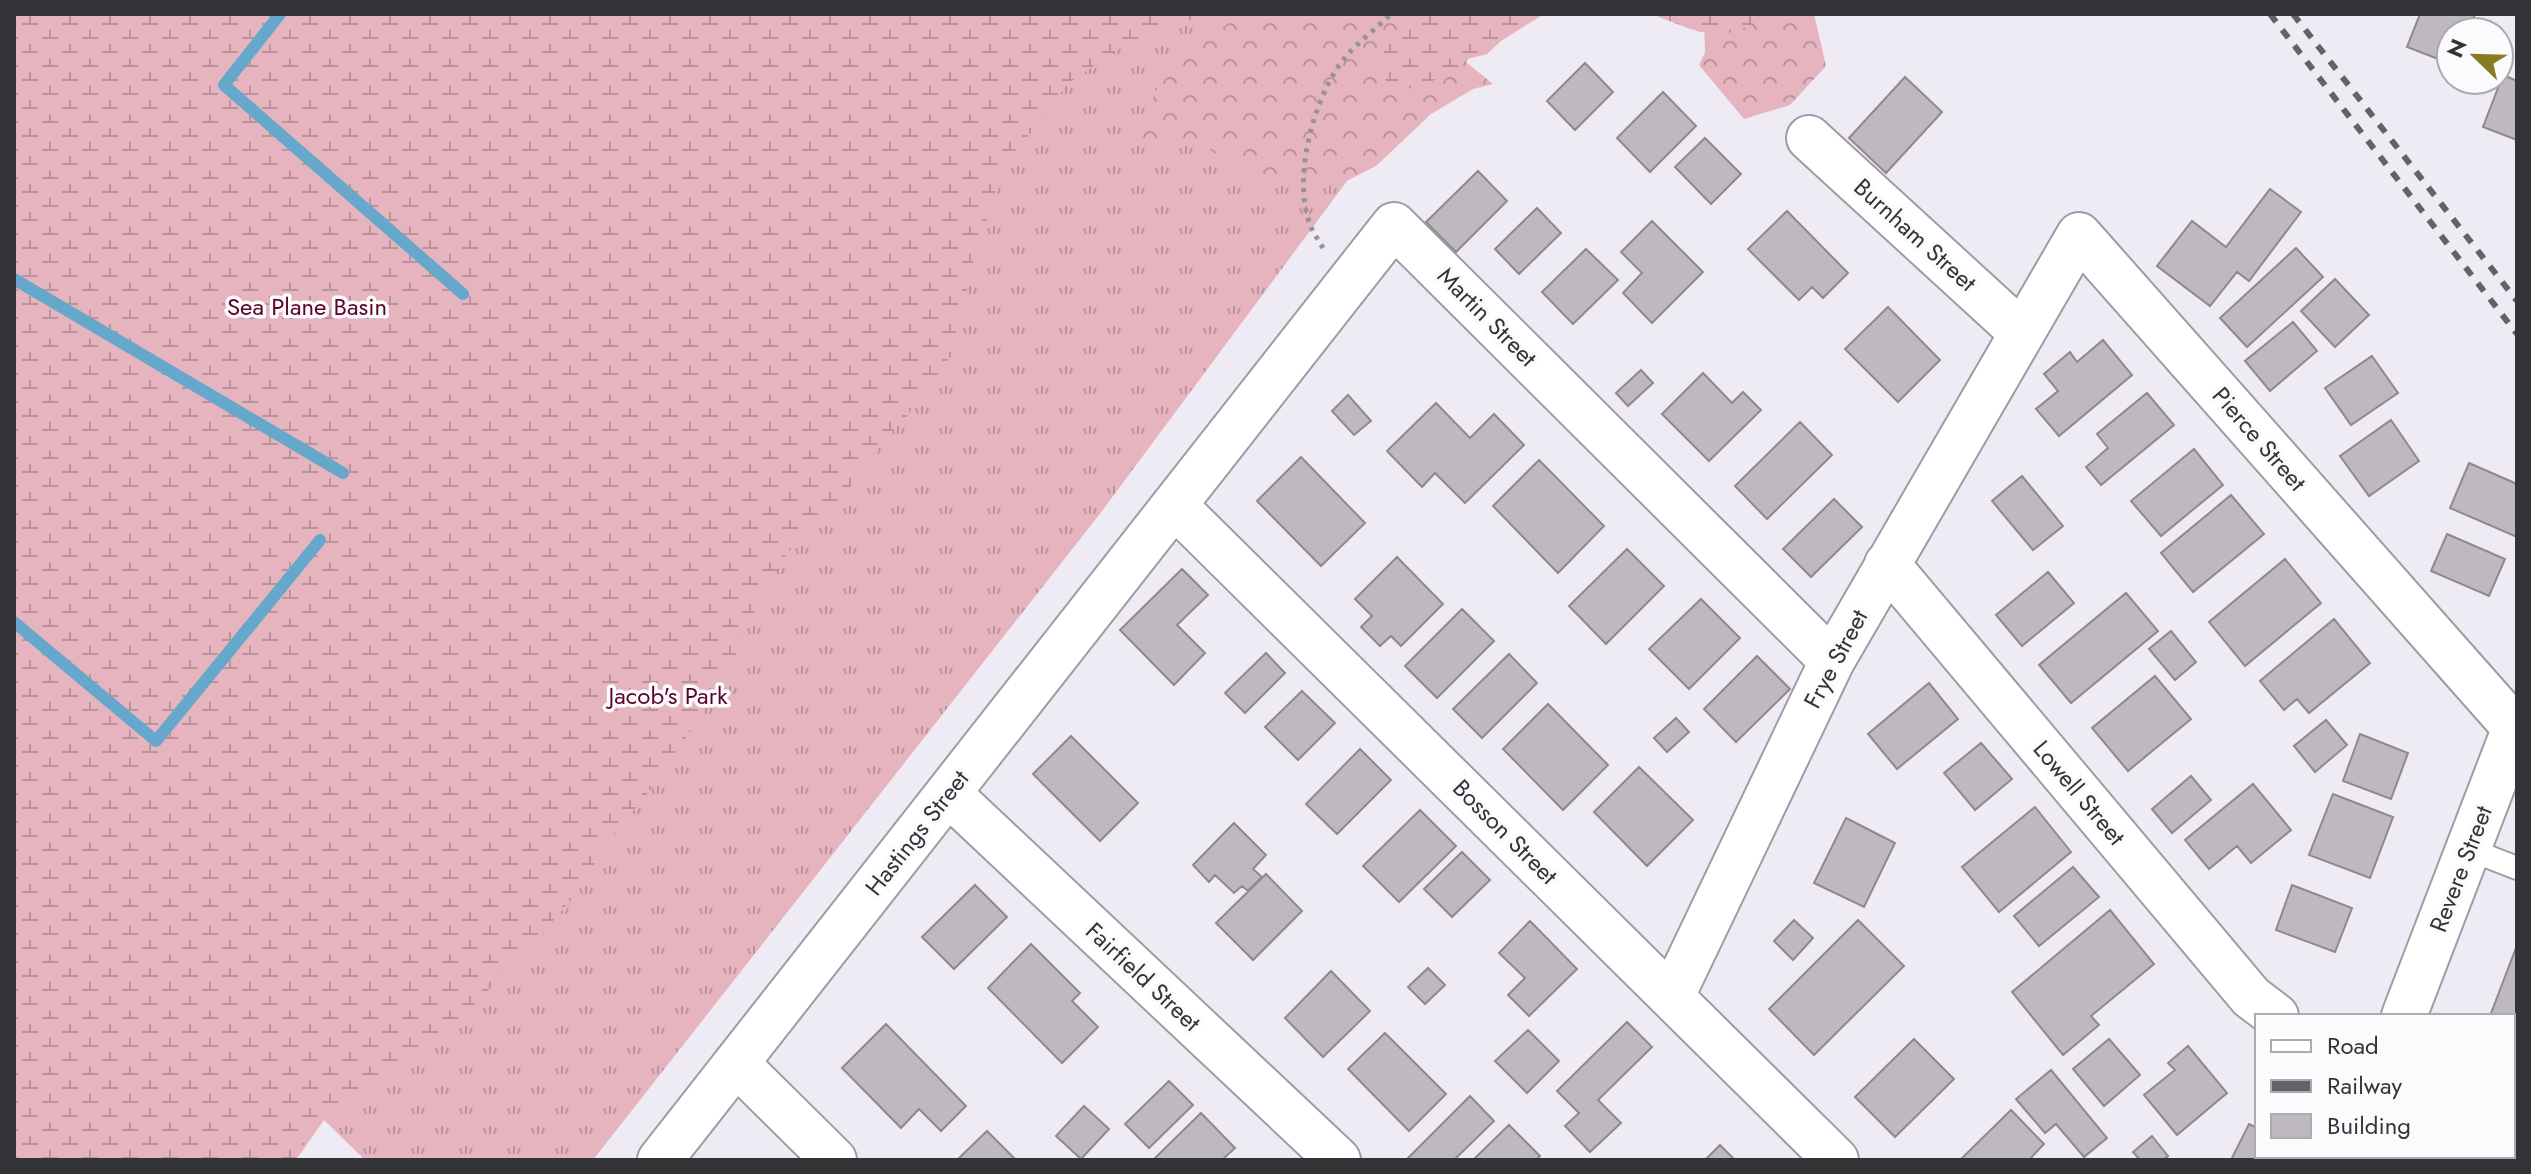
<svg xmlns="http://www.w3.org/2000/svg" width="2531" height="1174" font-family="Jost,sans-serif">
<defs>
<pattern id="grass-tufts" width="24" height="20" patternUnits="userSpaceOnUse" patternTransform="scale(2)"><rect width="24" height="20" fill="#e6b4bf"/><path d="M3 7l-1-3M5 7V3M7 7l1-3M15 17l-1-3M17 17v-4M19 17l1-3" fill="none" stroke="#bb939c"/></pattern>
<pattern id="forest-crowns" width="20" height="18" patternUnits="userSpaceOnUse" patternTransform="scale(2)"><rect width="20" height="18" fill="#e6b4bf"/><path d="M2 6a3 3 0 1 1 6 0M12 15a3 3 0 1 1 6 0" fill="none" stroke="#bb939c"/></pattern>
<pattern id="wetland-marsh" width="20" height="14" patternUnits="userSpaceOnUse" patternTransform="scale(2)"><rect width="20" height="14" fill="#e6b4bf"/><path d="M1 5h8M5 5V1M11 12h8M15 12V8" fill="none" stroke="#bb939c"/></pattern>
</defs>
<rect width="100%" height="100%" fill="#eeebf5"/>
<path fill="url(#grass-tufts)" d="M 14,14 L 1471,14 L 1102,511 L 593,1160 L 365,1160 L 324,1120 L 296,1160 L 14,1160 Z"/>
<path fill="url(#forest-crowns)" d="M 1243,14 L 1499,14 L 1466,62 L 1493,84 L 1473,89 L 1431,114 L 1376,166 L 1337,186 L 1258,180 L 1199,143 L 1133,145 L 1163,75 L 1199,43 Z
M 1704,14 L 1814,14 L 1826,66 L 1790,105 L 1744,119 L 1699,65 L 1705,52 Z"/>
<path fill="url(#wetland-marsh)" d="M 14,14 L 1250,14 L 1197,18 L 1162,27 L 1117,50 L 1066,85 L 1043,119 L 1014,152 L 1007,166 L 996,189 L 967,284 L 967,297 L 955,335 L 953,353 L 905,419 L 888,434 L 839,503 L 819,513 L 784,558 L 757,606 L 739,649 L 715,695 L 644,798 L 607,842 L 579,890 L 532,946 L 454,1025 L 427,1050 L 382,1083 L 341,1106 L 318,1123 L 294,1160 L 14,1160 Z
M 1413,14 L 1544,14 L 1501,41 L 1487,54 L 1468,59 L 1451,72 L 1422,86 L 1408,89 L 1387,83 L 1377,64 L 1386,48 Z
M 1651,14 L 1767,14 C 1721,49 1698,31 1651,14 Z"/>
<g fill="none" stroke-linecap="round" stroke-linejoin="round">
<path stroke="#66a7cc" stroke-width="12" d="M 280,14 L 224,85 L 463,294
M 14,279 L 343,473
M 14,622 L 156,741 L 320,540"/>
</g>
<path fill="#c0b8bf" stroke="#90888f" stroke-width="2" d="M 2420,14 L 2475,14 L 2468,32 L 2451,32 L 2451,64 L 2407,47 Z
M 1585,63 L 1613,92 L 1575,130 L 1547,101 Z
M 2503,75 L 2517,81 L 2517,140 L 2483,127 Z
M 1905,77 L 1942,112 L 1886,173 L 1849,138 Z
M 1663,92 L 1696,126 L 1650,172 L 1617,138 Z
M 1705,138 L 1741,174 L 1711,204 L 1675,167 Z
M 1478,171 L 1507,201 L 1456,252 L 1426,222 Z
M 2270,189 L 2301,212 L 2249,281 L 2237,272 L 2210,306 L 2157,266 L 2192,221 L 2226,247 Z
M 1537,208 L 1561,233 L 1519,274 L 1495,249 Z
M 1787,211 L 1848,273 L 1823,298 L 1812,287 L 1799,300 L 1748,249 Z
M 1652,221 L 1703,272 L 1652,323 L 1623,293 L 1642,273 L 1621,252 Z
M 2296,248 L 2323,277 L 2247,347 L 2220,318 Z
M 1586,249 L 1618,280 L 1573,324 L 1542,292 Z
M 2335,279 L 2369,315 L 2335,347 L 2301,311 Z
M 1888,307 L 1940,360 L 1898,402 L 1845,349 Z
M 2293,322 L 2317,351 L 2270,391 L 2245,361 Z
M 2103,340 L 2132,375 L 2059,436 L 2036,409 L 2058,391 L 2044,374 L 2070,352 L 2077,362 Z
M 2372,356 L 2398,393 L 2351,425 L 2325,388 Z
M 1641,370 L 1653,383 L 1628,406 L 1616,393 Z
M 1703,373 L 1732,403 L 1743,392 L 1761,410 L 1709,461 L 1662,414 Z
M 2147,393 L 2174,425 L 2101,485 L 2086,467 L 2108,448 L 2097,434 Z
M 1348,395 L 1371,421 L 1354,435 L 1332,411 Z
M 1436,403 L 1470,438 L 1494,414 L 1524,445 L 1465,503 L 1435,473 L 1422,487 L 1387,451 Z
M 2391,420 L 2419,461 L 2369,496 L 2340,456 Z
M 1800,422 L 1832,455 L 1767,519 L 1735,486 Z
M 2194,449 L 2223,485 L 2161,536 L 2131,501 Z
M 1301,457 L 1365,523 L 1321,566 L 1257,501 Z
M 1539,460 L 1604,526 L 1558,573 L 1493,506 Z
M 2469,463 L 2517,484 L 2517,537 L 2450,508 Z
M 2022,476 L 2063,526 L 2033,550 L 1992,501 Z
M 2231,495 L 2264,534 L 2193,592 L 2161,553 Z
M 1834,499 L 1862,527 L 1811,577 L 1783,549 Z
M 2447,534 L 2505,559 L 2489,596 L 2431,571 Z
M 1627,549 L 1664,586 L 1606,644 L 1569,606 Z
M 1397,557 L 1443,604 L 1401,646 L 1391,636 L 1380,646 L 1361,627 L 1372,616 L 1355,599 Z
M 2285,559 L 2321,603 L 2245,666 L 2209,622 Z
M 1182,569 L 1208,595 L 1177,625 L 1205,653 L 1174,685 L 1120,630 Z
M 2048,572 L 2074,603 L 2022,646 L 1996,615 Z
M 2126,593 L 2158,631 L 2071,703 L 2039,665 Z
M 1701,599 L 1740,638 L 1689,689 L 1649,649 Z
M 1462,609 L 1494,641 L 1437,698 L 1405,666 Z
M 2334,619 L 2370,663 L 2309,713 L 2297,699 L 2284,710 L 2260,681 Z
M 2171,631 L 2196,662 L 2175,680 L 2149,649 Z
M 1266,653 L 1285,673 L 1245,713 L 1225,693 Z
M 1509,654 L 1537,683 L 1482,738 L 1453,709 Z
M 1757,656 L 1790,689 L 1736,742 L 1704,709 Z
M 2155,676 L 2191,719 L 2128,771 L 2092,728 Z
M 1929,683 L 1958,719 L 1897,769 L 1868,734 Z
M 1302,691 L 1335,723 L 1298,760 L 1265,727 Z
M 1548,704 L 1608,765 L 1563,810 L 1503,749 Z
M 1676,718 L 1689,732 L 1667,752 L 1654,738 Z
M 2326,720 L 2347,745 L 2315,772 L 2294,746 Z
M 2360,734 L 2408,753 L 2391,799 L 2343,781 Z
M 1071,736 L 1138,803 L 1100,841 L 1033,774 Z
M 1981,743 L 2012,779 L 1975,810 L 1944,773 Z
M 1360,749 L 1391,780 L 1337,834 L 1306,804 Z
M 1639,767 L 1693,820 L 1647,866 L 1594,812 Z
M 2191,776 L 2211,800 L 2172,833 L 2152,809 Z
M 2253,784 L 2291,830 L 2251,863 L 2237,846 L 2209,869 L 2185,840 Z
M 2333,794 L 2393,817 L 2370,878 L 2309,855 Z
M 2035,807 L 2071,852 L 1999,912 L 1962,867 Z
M 1420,810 L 1456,846 L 1399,902 L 1363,866 Z
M 1846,818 L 1895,843 L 1864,907 L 1814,883 Z
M 1234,823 L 1266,855 L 1253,869 L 1262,877 L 1248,891 L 1242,886 L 1234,893 L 1215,875 L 1209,882 L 1193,865 Z
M 1462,852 L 1490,880 L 1452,917 L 1424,889 Z
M 2073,867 L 2099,897 L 2039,946 L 2014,916 Z
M 1266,874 L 1302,911 L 1253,960 L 1216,923 Z
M 975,885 L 1007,917 L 954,969 L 922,937 Z
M 2292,885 L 2352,908 L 2335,952 L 2276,930 Z
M 2110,910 L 2154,964 L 2091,1016 L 2099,1025 L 2063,1055 L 2012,992 Z
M 1794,920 L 1813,938 L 1793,960 L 1774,941 Z
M 1858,920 L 1904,966 L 1814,1055 L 1769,1009 Z
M 1530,921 L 1577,969 L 1529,1016 L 1508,995 L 1525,978 L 1499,953 Z
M 1031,944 L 1080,993 L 1072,1001 L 1098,1027 L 1062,1063 L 988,988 Z
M 2517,945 L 2517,1048 L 2513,1047 L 2513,1016 L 2490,1016 Z
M 1428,968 L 1445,985 L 1425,1004 L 1408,987 Z
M 1331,971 L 1370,1011 L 1323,1057 L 1285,1018 Z
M 1627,1022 L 1652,1047 L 1598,1100 L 1621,1123 L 1590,1152 L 1565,1126 L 1579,1113 L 1557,1091 Z
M 886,1024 L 966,1106 L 941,1131 L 919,1109 L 901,1128 L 842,1068 Z
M 1528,1030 L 1559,1061 L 1527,1093 L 1495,1061 Z
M 1385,1033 L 1446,1094 L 1409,1131 L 1348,1069 Z
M 1914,1039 L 1954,1079 L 1895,1137 L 1855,1097 Z
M 2109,1039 L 2140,1075 L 2104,1106 L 2073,1069 Z
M 2188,1046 L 2227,1093 L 2177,1135 L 2144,1095 L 2175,1070 L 2168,1063 Z
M 2051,1070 L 2107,1138 L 2084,1157 L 2056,1124 L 2045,1133 L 2016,1099 Z
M 1169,1081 L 1193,1105 L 1149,1148 L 1125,1124 Z
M 1470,1096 L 1494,1121 L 1454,1160 L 1406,1160 Z
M 1084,1106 L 1109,1129 L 1081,1159 L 1056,1136 Z
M 2011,1110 L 2044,1144 L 2029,1160 L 1960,1160 Z
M 1201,1113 L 1235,1148 L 1222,1160 L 1153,1160 Z
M 2249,1124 L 2257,1128 L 2257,1156 L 2290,1156 L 2288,1160 L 2231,1160 Z
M 1509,1125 L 1540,1156 L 1536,1160 L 1473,1160 Z
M 987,1131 L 1016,1160 L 958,1159 Z
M 2152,1136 L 2168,1156 L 2163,1160 L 2140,1160 L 2133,1152 Z
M 1720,1145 L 1735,1160 L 1705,1160 Z"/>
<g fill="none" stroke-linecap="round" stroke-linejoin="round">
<defs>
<path id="service" d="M 2468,849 L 2517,868"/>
<path id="minor" d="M 1809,138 L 2022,333
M 1174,505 L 1836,1160
M 1887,564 L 2251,997 L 2276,1016
M 948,793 L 1338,1160
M 1672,996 L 1832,661 L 2079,235 L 2515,728
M 736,1063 L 834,1160
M 2513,1095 L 2517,1097
M 660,1160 L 1394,225 L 1832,661"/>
<path id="secondary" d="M 2404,1016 L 2517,722
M 2351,1160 L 2352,1156"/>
</defs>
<use href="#service" stroke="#9e9ba4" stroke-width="26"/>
<use href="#minor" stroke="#9e9ba4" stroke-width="48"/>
<use href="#secondary" stroke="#9e9ba4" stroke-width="48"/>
<path stroke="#95939a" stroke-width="5" stroke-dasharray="4 6" stroke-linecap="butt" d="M 1323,248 C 1319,241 1314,234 1311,227 C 1292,181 1312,106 1338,67 C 1351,47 1374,31 1391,14"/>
<use href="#service" stroke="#fff" stroke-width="22"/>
<use href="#minor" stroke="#fff" stroke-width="44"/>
<use href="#secondary" stroke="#fff" stroke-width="44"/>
<path stroke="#646268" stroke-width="6" stroke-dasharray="10 10" stroke-linecap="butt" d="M 2270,14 L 2517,334
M 2293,14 L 2517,301"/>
</g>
<g text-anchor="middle" stroke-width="7" stroke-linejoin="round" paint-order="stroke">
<g font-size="24" fill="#343337" stroke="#fbfafd">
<text transform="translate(1915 235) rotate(42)" y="8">Burnham Street</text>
<text transform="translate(1487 317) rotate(45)" y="8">Martin Street</text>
<text transform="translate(2259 439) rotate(49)" y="8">Pierce Street</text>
<text transform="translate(1836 659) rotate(-62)" y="8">Frye Street</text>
<text transform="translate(2079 793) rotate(50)" y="8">Lowell Street</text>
<text transform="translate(1505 832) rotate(45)" y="8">Bosson Street</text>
<text transform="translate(917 833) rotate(-52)" y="8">Hastings Street</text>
<text transform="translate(2461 869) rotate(-69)" y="8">Revere Street</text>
<text transform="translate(1143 977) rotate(43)" y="8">Fairfield Street</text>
</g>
<g font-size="24" fill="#590428" stroke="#fbfafd">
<text x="307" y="315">Sea Plane Basin</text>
<text x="668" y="704">Jacob's Park</text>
</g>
</g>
<rect width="2531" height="1174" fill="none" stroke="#343337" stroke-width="32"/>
<rect x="2255" y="1014" width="260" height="144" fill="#fbfafd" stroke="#abaaae" stroke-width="2"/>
<rect x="2271" y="1040" width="40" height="12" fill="#ffffff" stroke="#abaaae" stroke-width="2"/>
<text x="2327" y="1054" font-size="24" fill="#343337">Road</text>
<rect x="2271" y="1080" width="40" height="12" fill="#646268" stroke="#abaaae" stroke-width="2"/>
<text x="2327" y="1094" font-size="24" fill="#343337">Railway</text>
<rect x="2271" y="1114" width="40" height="24" fill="#c0b8bf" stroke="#abaaae" stroke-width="2"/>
<text x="2327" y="1134" font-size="24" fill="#343337">Building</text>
<g transform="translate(2475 56) rotate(293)"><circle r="38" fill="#fbfafd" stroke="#abaaae" stroke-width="2"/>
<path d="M0-6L14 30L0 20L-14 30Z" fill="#8a7b20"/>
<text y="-12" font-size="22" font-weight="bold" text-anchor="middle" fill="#343337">N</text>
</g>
</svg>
